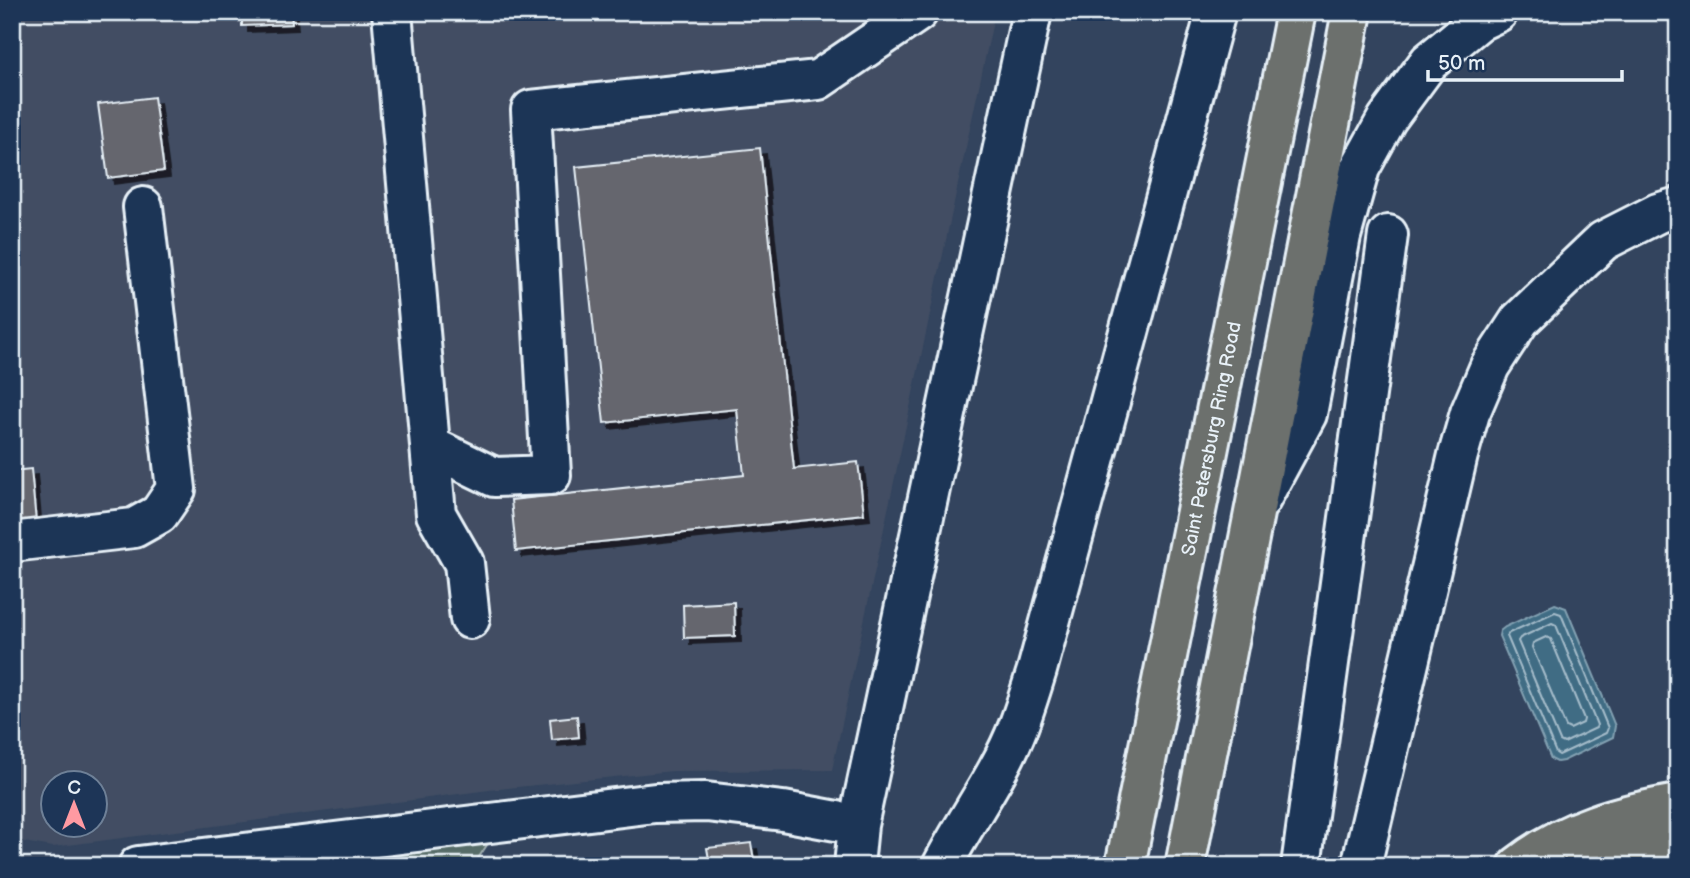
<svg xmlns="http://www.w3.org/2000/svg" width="1690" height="878" font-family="'Balsamiq Sans',sans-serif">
<defs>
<filter id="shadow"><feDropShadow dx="6" dy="6" stdDeviation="0" flood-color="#0009"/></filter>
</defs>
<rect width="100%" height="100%" fill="#33445e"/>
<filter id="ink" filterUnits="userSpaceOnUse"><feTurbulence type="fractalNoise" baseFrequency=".0143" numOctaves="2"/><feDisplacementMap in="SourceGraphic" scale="14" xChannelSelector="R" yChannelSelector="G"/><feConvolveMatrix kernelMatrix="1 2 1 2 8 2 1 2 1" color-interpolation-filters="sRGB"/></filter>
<g filter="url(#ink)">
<path fill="#424e63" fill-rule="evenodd" d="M 12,12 L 995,12 L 832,770 L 672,771 L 489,790 L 53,847 L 12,840 ZM 52,784 L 94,784 L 94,826 L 52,826 Z"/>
<path fill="#576c68" stroke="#a0aeb0" stroke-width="2" d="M 491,839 L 473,866 L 325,866 Z"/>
<path fill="#406c84" stroke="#83a1b2" stroke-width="2" d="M 1555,604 L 1566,608 L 1615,726 L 1613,737 L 1563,761 L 1557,762 L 1551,759 L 1499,636 L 1500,631 L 1505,627 Z"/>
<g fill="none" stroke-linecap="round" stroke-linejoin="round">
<path stroke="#a5bcca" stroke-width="2" d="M 1555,612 L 1561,614 L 1608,728 L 1606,733 L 1559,755 L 1556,753 L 1507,636 L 1509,633 Z
M 1552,623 L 1556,625 L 1597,725 L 1596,728 L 1564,743 L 1560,741 L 1518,641 L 1520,638 Z
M 1546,637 L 1551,639 L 1584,719 L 1583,723 L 1570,729 L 1566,727 L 1532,647 L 1533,643 Z"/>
</g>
<path fill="#65666e" stroke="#e8f1f8" stroke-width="2" filter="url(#shadow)" d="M 242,12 L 291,12 L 292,24 L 242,26 Z
M 154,97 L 164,171 L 108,178 L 98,104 Z
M 760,148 L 794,469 L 858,462 L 864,514 L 516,551 L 511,500 L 744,475 L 737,409 L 604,423 L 576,167 Z
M 31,469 L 36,522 L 12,525 L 12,471 Z
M 734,602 L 735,636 L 684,638 L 683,605 Z
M 577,716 L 579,737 L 552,740 L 550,719 Z
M 751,843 L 754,860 L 710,865 L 707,848 Z"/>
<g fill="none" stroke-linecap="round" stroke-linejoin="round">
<defs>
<path id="minor" d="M 392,12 L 436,514 L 464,563 L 470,619
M 430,446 L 494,477 L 551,475 L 531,110 L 818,80 L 918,12
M 1260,501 L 1307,414 L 1341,236 L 1360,168 L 1387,119 L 1429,62 L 1479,21 L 1498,12
M 12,542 L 134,528 L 159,514 L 176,489 L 143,207
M 138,866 L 655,803 L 706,802 L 783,811 L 858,825
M 854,866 L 858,825 L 1032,12
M 942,866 C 966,819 999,776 1018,727 C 1025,709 1031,689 1037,670 L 1216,12
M 1301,866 L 1388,235
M 1361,866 L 1458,455 L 1470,413 L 1490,366 L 1520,320 L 1603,241 L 1658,213 L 1678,207"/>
<path id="major" d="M 1518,866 C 1564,829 1622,814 1678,804
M 1583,866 L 1623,850 L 1678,836"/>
<g id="highway">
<path id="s1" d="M 1125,866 L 1296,12"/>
<path d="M 1185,866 L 1352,12"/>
</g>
</defs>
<use href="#minor" stroke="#e8f1f8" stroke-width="44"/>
<use href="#major" stroke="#e8f1f8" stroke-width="44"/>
<use href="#highway" stroke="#e8f1f8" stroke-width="44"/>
<use href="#minor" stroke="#1d3557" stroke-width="38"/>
<use href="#major" stroke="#6c706d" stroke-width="38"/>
<use href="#highway" stroke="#6c706d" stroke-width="38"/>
</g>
</g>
<g text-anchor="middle" stroke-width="5" stroke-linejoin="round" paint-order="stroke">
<g font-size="19" fill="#e8f1f8" stroke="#1d3557">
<text dy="7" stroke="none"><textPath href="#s1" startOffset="436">Saint Petersburg Ring Road</textPath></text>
</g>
</g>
<rect width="1690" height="878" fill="none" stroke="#1d3557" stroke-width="42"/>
<rect x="21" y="21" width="1648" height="836" fill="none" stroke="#e8f1f8" stroke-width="2.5" filter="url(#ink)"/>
<g transform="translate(74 804)"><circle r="33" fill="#1d3557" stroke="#6e8097" stroke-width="2"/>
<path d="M0-5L12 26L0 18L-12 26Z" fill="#ff9aa2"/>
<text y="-10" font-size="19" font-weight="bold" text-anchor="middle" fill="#e8f1f8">С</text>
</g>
<path d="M1428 70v10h194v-10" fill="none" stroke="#e8f1f8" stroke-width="3.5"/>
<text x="1438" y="70" font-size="21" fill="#e8f1f8" stroke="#1d3557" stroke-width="5" paint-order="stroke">50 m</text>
</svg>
